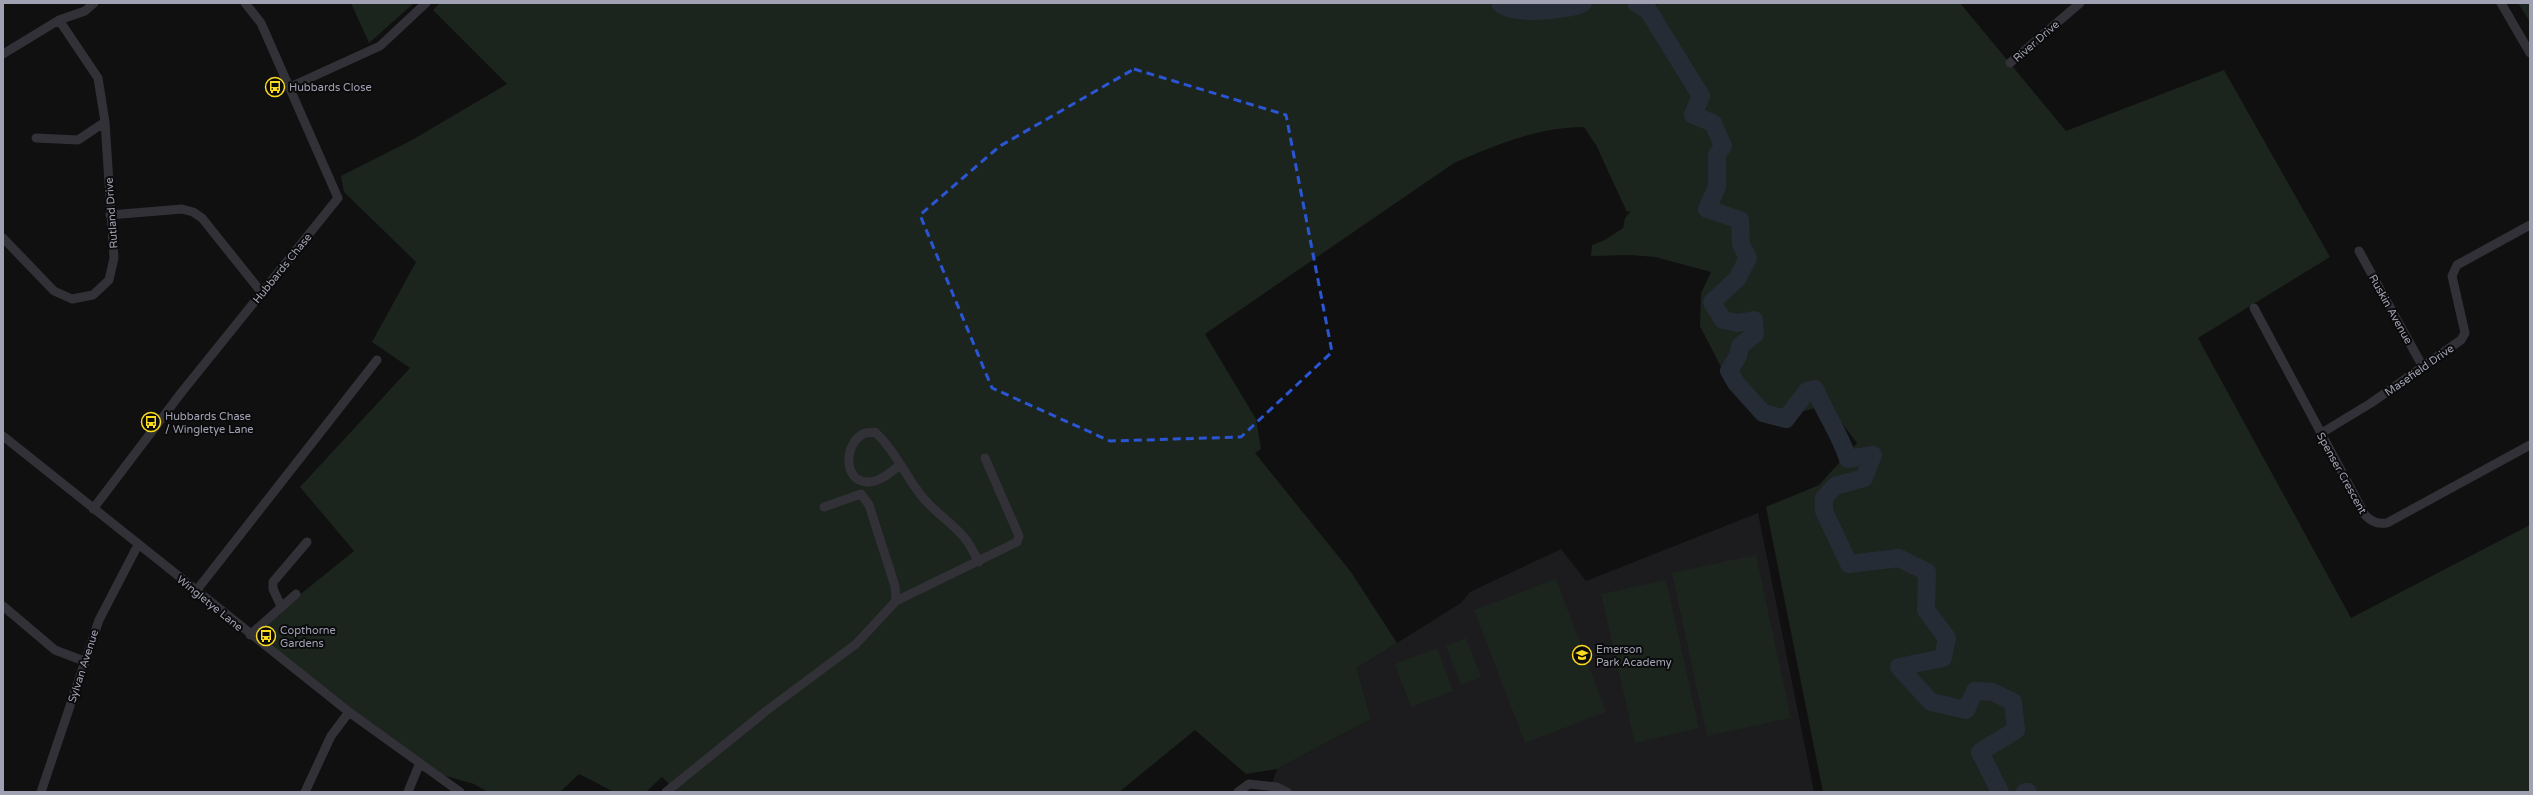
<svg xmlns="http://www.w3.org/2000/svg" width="2533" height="795" font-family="'Varela Round',sans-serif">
<rect width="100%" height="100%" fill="#101011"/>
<path fill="#1c1c1e" d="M 1758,513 L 1814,792 L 1269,792 L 1277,769 L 1371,719 L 1357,668 L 1461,603 L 1470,592 L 1561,549 L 1586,581 Z"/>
<path fill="#1c241e" d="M 351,3 L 414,3 L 369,43 Z
M 440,3 L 1655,3 L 1657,5 L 1660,3 L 1960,3 L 2066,131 L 2224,70 L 2330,257 L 2198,338 L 2351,618 L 2530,525 L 2530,792 L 1823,792 L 1766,507 L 1819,485 L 1857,443 L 1828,405 L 1788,415 L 1755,406 L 1729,383 L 1700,326 L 1701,293 L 1711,272 L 1655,257 L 1630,255 L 1591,256 L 1592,245 L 1605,240 L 1623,228 L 1625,218 L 1631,211 L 1627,212 L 1596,145 L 1584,127 C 1539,127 1495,145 1454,163 L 1205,334 L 1256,419 L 1261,449 L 1255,453 L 1351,572 L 1397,643 L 1357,668 L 1371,719 L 1277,769 L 1246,774 L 1195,730 L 1119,792 L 677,792 L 662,777 L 646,792 L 614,792 L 579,774 L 560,792 L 488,792 L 474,784 L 428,771 L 250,635 L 354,551 L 300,487 L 410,368 L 372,342 L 416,262 L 344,192 L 341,176 L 412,140 L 507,84 L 433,10 Z
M 2518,3 L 2530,3 L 2530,22 Z
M 1756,555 L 1791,718 L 1707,736 L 1672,573 Z
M 1556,579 L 1606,712 L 1525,743 L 1474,610 Z
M 1666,580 L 1699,728 L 1635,743 L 1601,594 Z
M 1466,638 L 1481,677 L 1461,685 L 1446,646 Z
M 1437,648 L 1453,691 L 1411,707 L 1395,664 Z"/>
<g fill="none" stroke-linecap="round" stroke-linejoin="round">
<path stroke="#262c35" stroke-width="18" d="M 1500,3 C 1509,16 1569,11 1583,3
M 1636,3 L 1648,10 L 1701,96 L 1693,115 L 1713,123 L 1723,146 L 1717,155 L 1717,187 L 1707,209 L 1740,220 L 1741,244 L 1748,258 L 1737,279 L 1712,302 L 1723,320 L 1738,323 L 1754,320 L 1755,334 L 1740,346 L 1738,356 L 1729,371 L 1736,383 L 1763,413 L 1786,419 L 1807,391 L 1815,389 C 1825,413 1840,434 1848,459 L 1873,455 L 1864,478 L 1835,486 L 1824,498 L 1824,511 L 1849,564 L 1899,558 L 1927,572 L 1926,610 L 1947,638 L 1943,658 L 1899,667 L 1931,702 L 1966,710 L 1975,691 L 1993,692 L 2013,702 L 2016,730 L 1980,752 L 2000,792
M 2025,792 L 2028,792"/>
<path stroke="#313137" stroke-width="9" d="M 2501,3 L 2530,53
M 3,54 L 59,20 L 85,11 L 94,3
M 2010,63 L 2080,3
M 290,87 L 380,46 L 426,3
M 36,138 L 78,140 L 105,122
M 110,215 L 182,209 L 193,212 L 202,218 L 262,293
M 3,238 L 54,291 L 72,299 L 93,295 L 109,280 L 114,258 L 105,122 L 98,78 L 59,20
M 2359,251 L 2423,367
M 2254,308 L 2365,515 C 2372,522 2377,524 2387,523 L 2530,445
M 2320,434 L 2371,403 L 2461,340 L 2465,333 L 2452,276 L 2457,265 L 2530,225
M 3,436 L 349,712 L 460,792
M 900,465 C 891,472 879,483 867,482 C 843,481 844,444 863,434 C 866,432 872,433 875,432 C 896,451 906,478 924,499 C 937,514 955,525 967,541 C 971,547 975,555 979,562
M 93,509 L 181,393 L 338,198 L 261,23 L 245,3
M 196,591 L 377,360
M 896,601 L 1017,542 L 1019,536 L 985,458
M 3,606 L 55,650 L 84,661
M 281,606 L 273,589 L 273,582 L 307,542
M 250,635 L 296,594
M 41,792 L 99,620 L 138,545
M 305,792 L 331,736 L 349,712
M 408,792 L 419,765
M 666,792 L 766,711 L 856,644 L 896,601 L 895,586 L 869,505 L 861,494 L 824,507
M 1238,792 L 1249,784 L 1277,787 L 1287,792"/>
</g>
<path fill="none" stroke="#2a56d4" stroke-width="3" stroke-dasharray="8 5" stroke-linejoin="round" d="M 1134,69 L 1286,115 L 1332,352 L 1241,437 L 1110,441 L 992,388 L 920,215 L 1000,146 Z"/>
<defs>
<symbol id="bus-ring" viewBox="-11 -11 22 22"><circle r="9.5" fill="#0b0b0c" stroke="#fbdb1e" stroke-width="1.5"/><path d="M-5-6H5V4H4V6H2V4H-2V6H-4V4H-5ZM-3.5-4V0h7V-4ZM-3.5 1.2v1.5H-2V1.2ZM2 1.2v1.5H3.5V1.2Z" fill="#fbdb1e"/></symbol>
<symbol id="school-ring" viewBox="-11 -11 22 22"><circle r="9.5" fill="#0b0b0c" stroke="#fbdb1e" stroke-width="1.5"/><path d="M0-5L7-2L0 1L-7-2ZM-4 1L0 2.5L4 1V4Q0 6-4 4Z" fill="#fbdb1e"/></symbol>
</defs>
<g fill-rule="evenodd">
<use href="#bus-ring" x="264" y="76" width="22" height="22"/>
<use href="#bus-ring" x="140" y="411" width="22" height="22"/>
<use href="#bus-ring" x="255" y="625" width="22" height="22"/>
<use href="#school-ring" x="1571" y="644" width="22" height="22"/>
</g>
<g text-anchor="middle" stroke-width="4" stroke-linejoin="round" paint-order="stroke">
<g font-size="11" fill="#a0a2b3" stroke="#0b0b0c">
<text transform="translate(2036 41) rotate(-41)" y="4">River Drive</text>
<text transform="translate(111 213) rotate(-94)" y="4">Rutland Drive</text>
<text transform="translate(282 268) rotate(-51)" y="4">Hubbards Chase</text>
<text transform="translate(2391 309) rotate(61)" y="4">Ruskin Avenue</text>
<text transform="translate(2419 370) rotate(-35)" y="4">Masefield Drive</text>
<text transform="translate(2342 473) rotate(61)" y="4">Spenser Crescent</text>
<text transform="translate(210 603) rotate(39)" y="4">Wingletye Lane</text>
<text transform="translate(83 666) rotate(-72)" y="4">Sylvan Avenue</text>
</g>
<g font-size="11" fill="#a0a2b3" stroke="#0b0b0c" text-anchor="start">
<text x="289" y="91">Hubbards Close</text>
<text x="165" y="420">Hubbards Chase<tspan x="165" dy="13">/ Wingletye Lane</tspan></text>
<text x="280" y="634">Copthorne<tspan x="280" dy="13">Gardens</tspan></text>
<text x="1596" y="653">Emerson<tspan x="1596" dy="13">Park Academy</tspan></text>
</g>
</g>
<rect width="2533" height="795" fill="none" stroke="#a0a2b3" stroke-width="8"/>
</svg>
